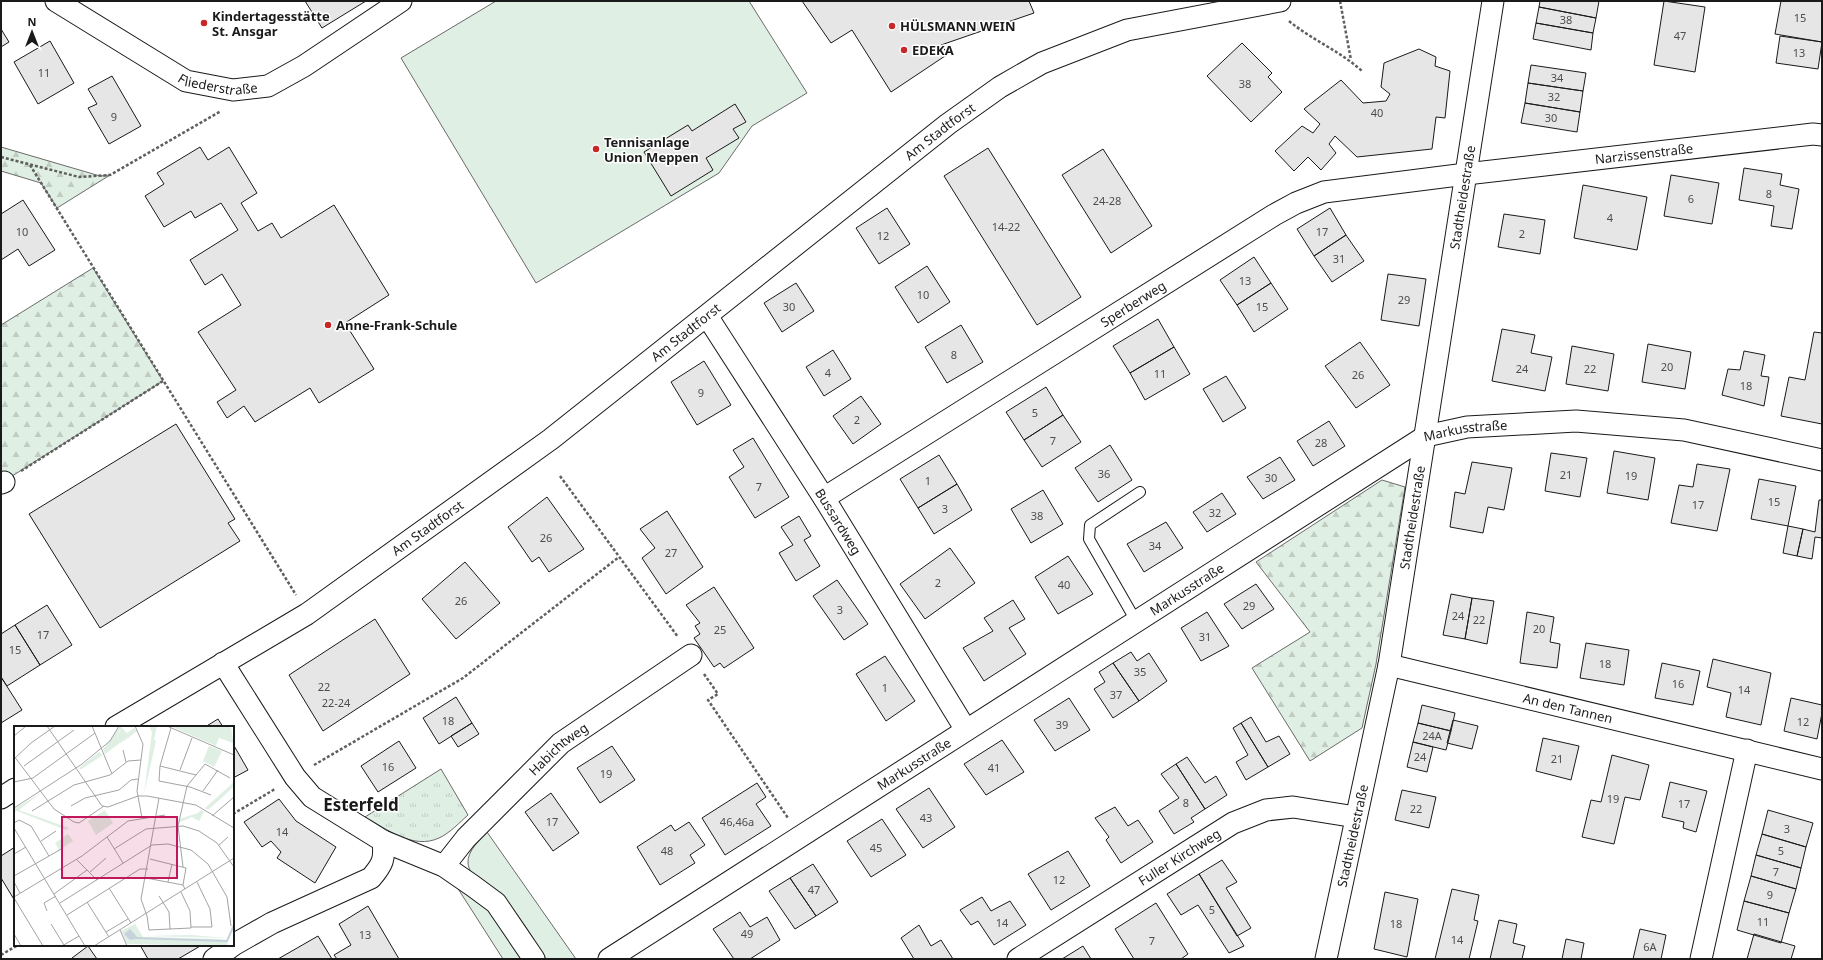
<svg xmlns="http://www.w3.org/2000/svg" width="1823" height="960" font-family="'Noto Sans',sans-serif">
<defs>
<pattern id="forest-firs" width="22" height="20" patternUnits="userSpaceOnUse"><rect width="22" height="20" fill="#e0efe3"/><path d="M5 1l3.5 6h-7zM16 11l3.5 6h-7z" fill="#c0ccc2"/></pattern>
<pattern id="park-tufts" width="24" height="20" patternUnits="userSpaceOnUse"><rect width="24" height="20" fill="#e0efe3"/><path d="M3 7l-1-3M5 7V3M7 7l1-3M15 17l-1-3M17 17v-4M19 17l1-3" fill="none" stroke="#c0ccc2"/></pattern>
</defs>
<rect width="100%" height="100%" fill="#fff"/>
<path fill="#e0efe3" stroke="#6a6a6a" d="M 496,1 L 749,1 L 807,93 L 752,126 L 719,173 L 536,283 L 401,58 Z
M 487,832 L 576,959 L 546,959 C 534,940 516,909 499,894 C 489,885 469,878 468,863 C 467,851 480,840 487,832 Z
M 455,884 L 485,904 L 523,959 L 503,959 Z"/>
<path fill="url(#forest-firs)" stroke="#6a6a6a" d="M 1,147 L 100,176 L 110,175 L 57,208 L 41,183 L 1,171 Z
M 93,268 L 163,381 L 1,483 L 1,325 Z
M 1382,480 L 1405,487 L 1376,664 L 1362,728 L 1310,761 L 1252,668 L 1310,632 L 1256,562 Z"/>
<path fill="url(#park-tufts)" stroke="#6a6a6a" d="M 441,769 L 468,815 C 460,822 450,833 439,838 C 413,850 387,829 365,817 Z"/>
<path fill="#e6e6e6" stroke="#1a1a1a" d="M 305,1 L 366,1 L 322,28 Z
M 802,1 L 1029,1 L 1034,13 L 941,45 L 948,54 L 891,92 L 852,30 L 831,43 Z
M 1540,1 L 1599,1 L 1596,18 L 1539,7 Z
M 1664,1 L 1705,7 L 1695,72 L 1654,65 Z
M 1781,1 L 1822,1 L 1822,42 L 1775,34 Z
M 1539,7 L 1596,18 L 1593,33 L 1536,23 Z
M 1536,23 L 1593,33 L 1591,50 L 1533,39 Z
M 1,29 L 9,42 L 1,47 Z
M 1780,36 L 1822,42 L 1818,69 L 1776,63 Z
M 50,41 L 74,83 L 38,104 L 14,62 Z
M 1242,43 L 1272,73 L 1268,77 L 1282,92 L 1251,122 L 1207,76 Z
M 1419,49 L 1436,57 L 1435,66 L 1450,71 L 1445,118 L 1436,117 L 1432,149 L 1357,157 L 1335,136 L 1329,144 L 1336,153 L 1321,170 L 1308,157 L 1294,171 L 1275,151 L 1302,126 L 1313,133 L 1320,124 L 1304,109 L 1341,80 L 1363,103 L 1386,101 L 1390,94 L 1381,87 L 1384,63 Z
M 1531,65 L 1586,73 L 1583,91 L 1528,83 Z
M 112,76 L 141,126 L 109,144 L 88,108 L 97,104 L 88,89 Z
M 1528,83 L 1583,91 L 1580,112 L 1525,103 Z
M 1525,103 L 1580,112 L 1577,132 L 1521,123 Z
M 735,104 L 746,122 L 733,129 L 739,138 L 706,158 L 713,170 L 671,196 L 644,152 L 688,125 L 692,131 Z
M 200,147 L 208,160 L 229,147 L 257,193 L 241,203 L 258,231 L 272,223 L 281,238 L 334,205 L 389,295 L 345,323 L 374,369 L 319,403 L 310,388 L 255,422 L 244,406 L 227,418 L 217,402 L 236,390 L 198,332 L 241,305 L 222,274 L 205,285 L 190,260 L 238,230 L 221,203 L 195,218 L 191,211 L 164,227 L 145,196 L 164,184 L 157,173 Z
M 988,148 L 1081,297 L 1037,325 L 944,176 Z
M 1103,149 L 1152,226 L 1111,253 L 1062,175 Z
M 1744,168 L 1782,174 L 1780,185 L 1799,189 L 1792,229 L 1771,226 L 1774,206 L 1739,200 Z
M 1671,175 L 1719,183 L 1712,224 L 1664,216 Z
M 1583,185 L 1647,197 L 1637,250 L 1574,238 Z
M 23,200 L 55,250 L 29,266 L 18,249 L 1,260 L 1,214 Z
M 887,208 L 910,244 L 879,264 L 856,228 Z
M 1330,208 L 1346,235 L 1314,256 L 1297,229 Z
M 1504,214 L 1545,220 L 1540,254 L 1498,247 Z
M 1346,235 L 1364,261 L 1332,282 L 1314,256 Z
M 1254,257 L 1271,283 L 1237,305 L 1220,280 Z
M 927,266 L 950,302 L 918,323 L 895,287 Z
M 1388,274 L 1426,279 L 1419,326 L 1381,320 Z
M 796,283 L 814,311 L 782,332 L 764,303 Z
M 1271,283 L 1288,309 L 1254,332 L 1237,305 Z
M 1158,319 L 1174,347 L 1130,373 L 1113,346 Z
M 961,325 L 983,362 L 947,383 L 925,347 Z
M 1502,329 L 1535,335 L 1531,353 L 1552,357 L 1545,391 L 1492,381 Z
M 1814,332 L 1822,333 L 1822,424 L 1781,416 L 1789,377 L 1805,380 Z
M 1360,342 L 1390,385 L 1356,408 L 1325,366 Z
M 1648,344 L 1691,352 L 1685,389 L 1642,382 Z
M 1572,346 L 1614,354 L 1608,391 L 1566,384 Z
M 1174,347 L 1190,374 L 1145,400 L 1130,373 Z
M 833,350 L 851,379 L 824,396 L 806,367 Z
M 1744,351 L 1765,355 L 1761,376 L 1769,377 L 1764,406 L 1722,395 L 1728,369 L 1740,370 Z
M 704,361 L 731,405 L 697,425 L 671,382 Z
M 1226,376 L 1246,408 L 1223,422 L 1203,389 Z
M 1046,387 L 1063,415 L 1024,440 L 1006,412 Z
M 861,396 L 881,424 L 853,444 L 833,416 Z
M 1063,415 L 1081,442 L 1042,467 L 1024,440 Z
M 1329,421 L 1345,446 L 1313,466 L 1297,441 Z
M 176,424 L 235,519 L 228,523 L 240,541 L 100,628 L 29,514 Z
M 753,438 L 789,497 L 755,518 L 729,477 L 744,467 L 733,450 Z
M 1110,445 L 1132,480 L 1098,502 L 1075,468 Z
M 1614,451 L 1655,458 L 1648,500 L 1607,493 Z
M 1551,453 L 1587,458 L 1580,497 L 1545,491 Z
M 939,455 L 957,484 L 918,508 L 900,479 Z
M 1280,457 L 1295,480 L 1263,499 L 1247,477 Z
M 1472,462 L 1512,468 L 1504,510 L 1488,507 L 1483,533 L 1450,527 L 1455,492 L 1465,494 Z
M 1697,464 L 1730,469 L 1717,531 L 1671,523 L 1679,485 L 1693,487 Z
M 1759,479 L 1796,486 L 1788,526 L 1751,519 Z
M 957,484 L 972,510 L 934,534 L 918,508 Z
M 1043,490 L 1063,524 L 1031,543 L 1011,509 Z
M 1222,493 L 1236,514 L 1207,532 L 1193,512 Z
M 547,497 L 584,549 L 549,572 L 539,557 L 532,562 L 508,527 Z
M 1819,500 L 1822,500 L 1822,538 L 1815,537 L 1812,559 L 1797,556 L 1803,529 L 1815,532 Z
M 667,511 L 703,567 L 666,594 L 642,558 L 655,548 L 640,529 Z
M 799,516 L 811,536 L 804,540 L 820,566 L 796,581 L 779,553 L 793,545 L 781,527 Z
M 1166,522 L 1183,548 L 1144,572 L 1127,544 Z
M 1788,526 L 1803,529 L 1797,556 L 1783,553 Z
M 950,548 L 975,583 L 925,619 L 900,584 Z
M 1068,556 L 1093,594 L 1058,614 L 1035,577 Z
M 465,562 L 500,603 L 456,639 L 422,599 Z
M 837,580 L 868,624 L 844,640 L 813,596 Z
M 1256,584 L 1274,609 L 1242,629 L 1224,604 Z
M 714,587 L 754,648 L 724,668 L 720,663 L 714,667 L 694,638 L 700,634 L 695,626 L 700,623 L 686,605 Z
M 1451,594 L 1472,598 L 1465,639 L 1443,635 Z
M 1472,598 L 1494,601 L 1487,644 L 1465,639 Z
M 1013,600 L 1025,619 L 1009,628 L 1026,654 L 984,681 L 963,648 L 993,631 L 984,618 Z
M 47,605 L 72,645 L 40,665 L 15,625 Z
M 1207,612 L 1229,646 L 1201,661 L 1181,628 Z
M 1527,612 L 1554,617 L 1550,642 L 1560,644 L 1557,668 L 1520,663 Z
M 375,619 L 410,674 L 323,731 L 289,675 Z
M 15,625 L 40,665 L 7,686 L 1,677 L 1,634 Z
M 1586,643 L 1629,650 L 1624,685 L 1580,678 Z
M 1131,652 L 1137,661 L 1149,653 L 1167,681 L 1139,701 L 1113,663 Z
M 885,656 L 915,701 L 886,721 L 856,674 Z
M 1713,659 L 1771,673 L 1761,725 L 1726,717 L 1731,693 L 1707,687 Z
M 1113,663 L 1139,701 L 1113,718 L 1094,689 L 1105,682 L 1099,672 Z
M 1662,663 L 1700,671 L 1693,705 L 1655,698 Z
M 1,677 L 22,710 L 1,723 Z
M 456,697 L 472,723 L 439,744 L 423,718 Z
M 1069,698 L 1090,730 L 1055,751 L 1034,720 Z
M 1791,698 L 1822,705 L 1822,713 L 1817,739 L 1784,731 Z
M 1422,705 L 1455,713 L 1451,731 L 1418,723 Z
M 1251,717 L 1266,742 L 1279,736 L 1290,754 L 1268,767 L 1241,723 Z
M 218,719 L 223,727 L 205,727 Z
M 1453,720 L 1478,726 L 1472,749 L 1447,743 Z
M 472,723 L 479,734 L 458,747 L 451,736 Z
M 1241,723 L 1268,767 L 1246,780 L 1236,762 L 1248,755 L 1233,728 Z
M 1418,723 L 1451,731 L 1446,750 L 1413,742 Z
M 1543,738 L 1579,746 L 1571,780 L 1536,771 Z
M 1002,740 L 1024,772 L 986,795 L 964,764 Z
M 399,741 L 416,768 L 378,792 L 361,766 Z
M 1413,742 L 1433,747 L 1427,772 L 1407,767 Z
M 233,744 L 248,770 L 233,778 Z
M 612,746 L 635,780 L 600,803 L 577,768 Z
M 1612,755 L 1649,765 L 1640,800 L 1625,797 L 1614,844 L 1582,837 L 1591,800 L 1601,802 Z
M 1187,757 L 1205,783 L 1216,776 L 1227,795 L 1205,809 L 1176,764 Z
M 1176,764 L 1205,809 L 1191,818 L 1194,822 L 1174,834 L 1159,811 L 1179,798 L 1161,774 Z
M 1670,782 L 1707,791 L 1696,832 L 1683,828 L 1684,822 L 1662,817 Z
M 757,783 L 766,797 L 756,804 L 771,826 L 725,855 L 702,818 Z
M 929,788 L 955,827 L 923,848 L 896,809 Z
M 1402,790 L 1436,797 L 1429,828 L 1395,820 Z
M 551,793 L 579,833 L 553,851 L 525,812 Z
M 279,799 L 296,821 L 336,847 L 315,883 L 277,858 L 281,852 L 271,841 L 262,847 L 244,822 Z
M 1115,807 L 1128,826 L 1138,820 L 1153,842 L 1121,863 L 1106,840 L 1109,837 L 1095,818 Z
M 1768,810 L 1813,823 L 1806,847 L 1762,834 Z
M 882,819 L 906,855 L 871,877 L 847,841 Z
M 689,822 L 705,845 L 690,855 L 695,863 L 660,885 L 637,847 L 671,825 L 675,831 Z
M 1762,834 L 1806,847 L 1801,868 L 1756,855 Z
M 15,847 L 15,901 L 1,878 L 1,856 Z
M 1068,851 L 1090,886 L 1051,910 L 1028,874 Z
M 1756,855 L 1801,868 L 1796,889 L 1751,876 Z
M 1222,860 L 1237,882 L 1226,888 L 1251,928 L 1237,936 L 1199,874 Z
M 813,864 L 838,902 L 816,916 L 790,878 Z
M 1199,874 L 1244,946 L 1229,953 L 1198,905 L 1181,915 L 1167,894 Z
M 1751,876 L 1796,889 L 1789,913 L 1744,901 Z
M 790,878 L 816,916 L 795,929 L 769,891 Z
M 1452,889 L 1479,895 L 1474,920 L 1478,921 L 1469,959 L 1435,959 Z
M 1385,892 L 1418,899 L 1407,957 L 1374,949 Z
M 982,897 L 991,911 L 1010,901 L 1026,925 L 994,945 L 978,921 L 971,925 L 960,910 Z
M 1744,901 L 1789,913 L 1781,943 L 1737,930 Z
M 1156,903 L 1188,954 L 1181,959 L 1134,959 L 1115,929 Z
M 368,906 L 399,959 L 337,959 L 334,955 L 351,945 L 339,924 Z
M 740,912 L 750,927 L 767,917 L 780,940 L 750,959 L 734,959 L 713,929 Z
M 1499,920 L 1517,924 L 1513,943 L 1525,946 L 1522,959 L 1490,959 Z
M 919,925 L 931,946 L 941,940 L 953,959 L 914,959 L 901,938 Z
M 1640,929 L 1666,935 L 1661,959 L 1633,959 Z
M 1754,934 L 1795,946 L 1791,959 L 1747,959 Z
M 318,936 L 332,959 L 278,959 Z
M 1566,939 L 1584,943 L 1581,959 L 1562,959 Z
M 140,945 L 202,945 L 178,959 L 148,959 Z
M 88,946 L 97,959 L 73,959 L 72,958 Z
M 1083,946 L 1091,959 L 1062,959 Z"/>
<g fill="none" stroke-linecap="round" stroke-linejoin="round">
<defs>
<path id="service" d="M 1136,621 L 1089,539 L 1090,525 L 1140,492"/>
<g id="minor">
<path id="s1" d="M 56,1 L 186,81 L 233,90 L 268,86 L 304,66 L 401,1"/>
<path id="s2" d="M 707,316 L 824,498 L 966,730"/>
<path d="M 1,483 L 4,482"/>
<path id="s3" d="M 824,498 L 1274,215 L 1296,203 L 1324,192 L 1466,174 L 1813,134 L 1822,135"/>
<path d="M 223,663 L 295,777 L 312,797 L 383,841 L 444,866 L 473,886 L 496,903 L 534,959"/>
<path id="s4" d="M 1389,665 L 1822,769"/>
<path id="s5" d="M 116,727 L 307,614 L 551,439 L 948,124 L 1000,87 L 1042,63 L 1127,30 L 1280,1"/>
<path d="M 1,798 L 15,789"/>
<path id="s6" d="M 444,866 L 466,838 L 561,743 L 691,655"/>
<path d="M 214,959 L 235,944 L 272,923 L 371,878 C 383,864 385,859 383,841"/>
<path id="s7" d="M 609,959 L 1426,436 L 1467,427 L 1576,421 L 1684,430 L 1822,460"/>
<path id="s8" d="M 1018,959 L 1233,823 L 1266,810 L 1293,807 L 1356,817"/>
<path id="s9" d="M 1326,959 L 1389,665 L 1493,1"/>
<path d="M 1701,959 L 1747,750"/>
</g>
</defs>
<use href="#service" stroke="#1a1a1a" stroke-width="12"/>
<use href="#minor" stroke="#1a1a1a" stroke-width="23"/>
<path stroke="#5f5f5f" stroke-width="2.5" stroke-dasharray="3 2" stroke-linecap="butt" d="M 1340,1 L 1351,60
M 1289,21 C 1312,40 1340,51 1362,71
M 1,157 L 79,177 L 110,175 L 221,111
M 30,165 L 296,595
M 21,471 L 163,381
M 560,476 L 678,637
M 704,674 L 718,694 L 708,700 L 788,818
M 314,765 L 463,678 L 619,557
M 233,814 L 275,789
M 1,955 L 18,945"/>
<use href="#service" stroke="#fff" stroke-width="10"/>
<use href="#minor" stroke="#fff" stroke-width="21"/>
</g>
<g fill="#c62828" stroke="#fff" stroke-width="1.5">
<circle cx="204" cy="23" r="4"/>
<circle cx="892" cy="26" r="4"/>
<circle cx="904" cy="50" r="4"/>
<circle cx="596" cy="149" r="4"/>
<circle cx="328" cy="325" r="4"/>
</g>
<g text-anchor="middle" stroke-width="3" stroke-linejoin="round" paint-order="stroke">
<g font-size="11" fill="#4d4d4d">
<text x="1800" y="22">15</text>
<text x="1566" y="24">38</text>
<text x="1680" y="40">47</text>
<text x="1799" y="57">13</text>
<text x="44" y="77">11</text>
<text x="1557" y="82">34</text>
<text x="1245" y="88">38</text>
<text x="1554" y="101">32</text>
<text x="1377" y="117">40</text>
<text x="114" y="121">9</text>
<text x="1551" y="122">30</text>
<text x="1769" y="198">8</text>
<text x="1691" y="203">6</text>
<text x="1107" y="205">24-28</text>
<text x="1610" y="222">4</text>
<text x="1006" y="231">14-22</text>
<text x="22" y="236">10</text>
<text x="1322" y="236">17</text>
<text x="1522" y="238">2</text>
<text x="883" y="240">12</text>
<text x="1339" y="263">31</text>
<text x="1245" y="285">13</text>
<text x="923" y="299">10</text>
<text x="1404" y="304">29</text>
<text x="789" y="311">30</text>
<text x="1262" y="311">15</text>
<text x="954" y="359">8</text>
<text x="1667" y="371">20</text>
<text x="1522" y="373">24</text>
<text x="1590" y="373">22</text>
<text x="828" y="377">4</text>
<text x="1160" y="378">11</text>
<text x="1358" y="379">26</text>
<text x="1746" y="390">18</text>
<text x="701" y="397">9</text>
<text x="1035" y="417">5</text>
<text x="857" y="424">2</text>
<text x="1053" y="445">7</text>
<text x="1321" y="447">28</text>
<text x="1104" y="478">36</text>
<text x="1566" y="479">21</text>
<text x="1631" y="480">19</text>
<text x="1271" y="482">30</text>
<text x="928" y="485">1</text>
<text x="759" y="491">7</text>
<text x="1774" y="506">15</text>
<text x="1698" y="509">17</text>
<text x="945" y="513">3</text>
<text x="1215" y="517">32</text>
<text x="1037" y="520">38</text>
<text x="546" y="542">26</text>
<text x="1155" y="550">34</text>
<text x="671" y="557">27</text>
<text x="938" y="587">2</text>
<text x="1064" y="589">40</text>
<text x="461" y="605">26</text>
<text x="1249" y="610">29</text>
<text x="840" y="614">3</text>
<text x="1458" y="620">24</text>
<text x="1479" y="624">22</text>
<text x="1539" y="633">20</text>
<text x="720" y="634">25</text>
<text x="43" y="639">17</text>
<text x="1205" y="641">31</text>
<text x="15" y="654">15</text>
<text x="1605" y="668">18</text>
<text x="1140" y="676">35</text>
<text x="1678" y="688">16</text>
<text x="324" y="691">22</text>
<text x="885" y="692">1</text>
<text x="1744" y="694">14</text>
<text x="1116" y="699">37</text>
<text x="336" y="707">22-24</text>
<text x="448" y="725">18</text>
<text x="1803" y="726">12</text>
<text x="1062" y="729">39</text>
<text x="1432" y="740">24A</text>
<text x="1420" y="761">24</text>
<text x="1557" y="763">21</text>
<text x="388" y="771">16</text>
<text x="994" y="772">41</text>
<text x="606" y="778">19</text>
<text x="1613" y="803">19</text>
<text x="1186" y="807">8</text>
<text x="1684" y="808">17</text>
<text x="1416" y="813">22</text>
<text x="926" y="822">43</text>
<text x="552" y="826">17</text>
<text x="737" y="826">46,46a</text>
<text x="1787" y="833">3</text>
<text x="282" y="836">14</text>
<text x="876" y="852">45</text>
<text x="667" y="855">48</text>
<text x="1781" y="855">5</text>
<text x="1776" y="876">7</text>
<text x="1059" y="884">12</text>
<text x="814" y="894">47</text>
<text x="1770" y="899">9</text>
<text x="1212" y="914">5</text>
<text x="1763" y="926">11</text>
<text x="1002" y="927">14</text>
<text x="1396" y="928">18</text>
<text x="747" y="938">49</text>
<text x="365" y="939">13</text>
<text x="1457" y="944">14</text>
<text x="1152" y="945">7</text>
<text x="1650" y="951">6A</text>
</g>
<g font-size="13" font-weight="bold" fill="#1a1a1a" stroke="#fff" text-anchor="start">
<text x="212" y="21">Kindertagesstätte<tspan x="212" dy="15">St. Ansgar</tspan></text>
<text x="900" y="31">HÜLSMANN WEIN</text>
<text x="912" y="55">EDEKA</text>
<text x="604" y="147">Tennisanlage<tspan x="604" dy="15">Union Meppen</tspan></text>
<text x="336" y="330">Anne-Frank-Schule</text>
</g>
<g font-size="13" fill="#1a1a1a" stroke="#fff">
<text dy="5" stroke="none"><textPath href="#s1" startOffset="185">Fliederstraße</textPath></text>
<text dy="5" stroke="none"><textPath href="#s5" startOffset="1018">Am Stadtforst</textPath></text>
<text dy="5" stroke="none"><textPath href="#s3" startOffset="909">Narzissenstraße</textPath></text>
<text dy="5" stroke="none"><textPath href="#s9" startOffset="774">Stadtheidestraße</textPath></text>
<text dy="5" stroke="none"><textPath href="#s3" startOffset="365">Sperberweg</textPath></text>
<text dy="5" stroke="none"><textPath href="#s5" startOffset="694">Am Stadtforst</textPath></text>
<text dy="5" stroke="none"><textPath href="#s7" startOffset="1010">Markusstraße</textPath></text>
<text dy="5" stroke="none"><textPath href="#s9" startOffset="450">Stadtheidestraße</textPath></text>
<text dy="5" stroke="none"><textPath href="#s2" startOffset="244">Bussardweg</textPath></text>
<text dy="5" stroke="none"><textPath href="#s5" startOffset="370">Am Stadtforst</textPath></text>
<text dy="5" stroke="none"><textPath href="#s7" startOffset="686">Markusstraße</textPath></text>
<text dy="5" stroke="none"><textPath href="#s4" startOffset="184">An den Tannen</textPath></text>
<text dy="5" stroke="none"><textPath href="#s6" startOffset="164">Habichtweg</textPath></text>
<text dy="5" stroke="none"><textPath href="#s7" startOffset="362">Markusstraße</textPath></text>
<text dy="5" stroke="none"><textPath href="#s9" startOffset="126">Stadtheidestraße</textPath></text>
<text dy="5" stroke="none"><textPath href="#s8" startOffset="191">Fuller Kirchweg</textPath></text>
</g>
<g font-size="17" font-weight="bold" fill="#1a1a1a" stroke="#fff">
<text x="361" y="811">Esterfeld</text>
</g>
</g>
<g transform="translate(14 726)">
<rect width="220" height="220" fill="#fff"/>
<path d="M 91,84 L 99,97 L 82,109 L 74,95 Z" fill="#e0efe3"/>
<path d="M 106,0 L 113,7 L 120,2 L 123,5 L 114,12 L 106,3 L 103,11 L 106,17 L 91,28 L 89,23 ZM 135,0 L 143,0 L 140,14 L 142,15 L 130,68 L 138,6 ZM 156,0 L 217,0 L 220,21 L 219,17 L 205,12 L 202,20 ZM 195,20 L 208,25 L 200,41 L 189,35 ZM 85,26 L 89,29 L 66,44 L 65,42 ZM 220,56 L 220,60 L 212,68 L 194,84 L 191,82 ZM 27,67 L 5,84 L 55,102 L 52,104 L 3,85 L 0,86 L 0,83 ZM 187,84 L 190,86 L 185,95 L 178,91 L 164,97 L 165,93 L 184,87 ZM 54,108 L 59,115 L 45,124 L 41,117 ZM 177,209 L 214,212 L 128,210 Z" fill="#e0efe3"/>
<path d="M 107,3 L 114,12 L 106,17 L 103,11 ZM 121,198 L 129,211 L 206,213 L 214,215 L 213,220 L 113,218 L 107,205 Z" fill="#e0efe3"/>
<path d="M 116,203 L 123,211 L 122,213 L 116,214 L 110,208 Z" fill="#c6d2dc"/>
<path fill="none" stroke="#c6d2dc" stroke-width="2" d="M 122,212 L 213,215 L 220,199"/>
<path fill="none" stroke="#a3a3a3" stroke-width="1" d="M 33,0 L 88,80 L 94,81 L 124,70 L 133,70 L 182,79 L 220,102M 78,0 L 98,48M 121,0 L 129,18 L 123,65 L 128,92M 153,0 L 220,29M 157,2 L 146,40 L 145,55 L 176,61 L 197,69M 0,10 L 12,0M 109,24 L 112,36M 0,30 L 40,83 L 60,96 L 65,97 L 90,80M 0,33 L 17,17 L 41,0M 10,40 L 60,4M 146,40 L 182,49M 166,44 L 178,12M 0,56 L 19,52 L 81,7M 189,65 L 204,44M 145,72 L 127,173 L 133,190 L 135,204 L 177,202 L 176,185 L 167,166M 57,80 L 71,72 L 105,64 L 117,54 L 124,53M 0,82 L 68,38 L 96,15 L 105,0M 18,85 L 60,59 L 96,49 L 114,35 L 127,34M 198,90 L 220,71M 0,97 L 5,94 L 17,100 L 35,130M 0,102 L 71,220M 93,111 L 109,137M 27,115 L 42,105M 205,119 L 214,111M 100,123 L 132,103 L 169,100 L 185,105 L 203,117 L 220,141M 0,128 L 12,121M 62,133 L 83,154M 136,133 L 172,142 L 169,159M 169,141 L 164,100 L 173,60 L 191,38 L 216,52M 76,146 L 92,132M 0,150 L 49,122M 132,152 L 169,159 L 171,163M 0,156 L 6,167M 154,156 L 158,138M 95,162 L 117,197M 40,168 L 73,144M 145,170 L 155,186 L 156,203M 0,171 L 68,130 L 114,95 L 151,89M 0,172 L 29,220M 73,176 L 95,211M 46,177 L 138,119 L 154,118 L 177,124 L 194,138 L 213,171 L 217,200M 33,185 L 30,177 L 42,170M 53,189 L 126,143 L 134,143M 37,198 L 50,219M 177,201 L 198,201 L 196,183 L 183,156M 106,204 L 113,220M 92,206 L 114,193M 0,208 L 7,220M 48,220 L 65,210M 80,220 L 220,132"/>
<path fill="#c2185b" fill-opacity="0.15" stroke="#c2185b" stroke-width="2" d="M 48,91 L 163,91 L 163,152 L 48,152 Z"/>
<rect width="220" height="220" fill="none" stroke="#1a1a1a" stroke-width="2"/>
</g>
<rect width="1823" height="960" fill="none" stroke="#1a1a1a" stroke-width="4"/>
<g transform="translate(32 32)" stroke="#ffffff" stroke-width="3" paint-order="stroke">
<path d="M0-3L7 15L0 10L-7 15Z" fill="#1a1a1a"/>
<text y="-6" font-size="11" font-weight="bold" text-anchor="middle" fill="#1a1a1a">N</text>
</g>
</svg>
